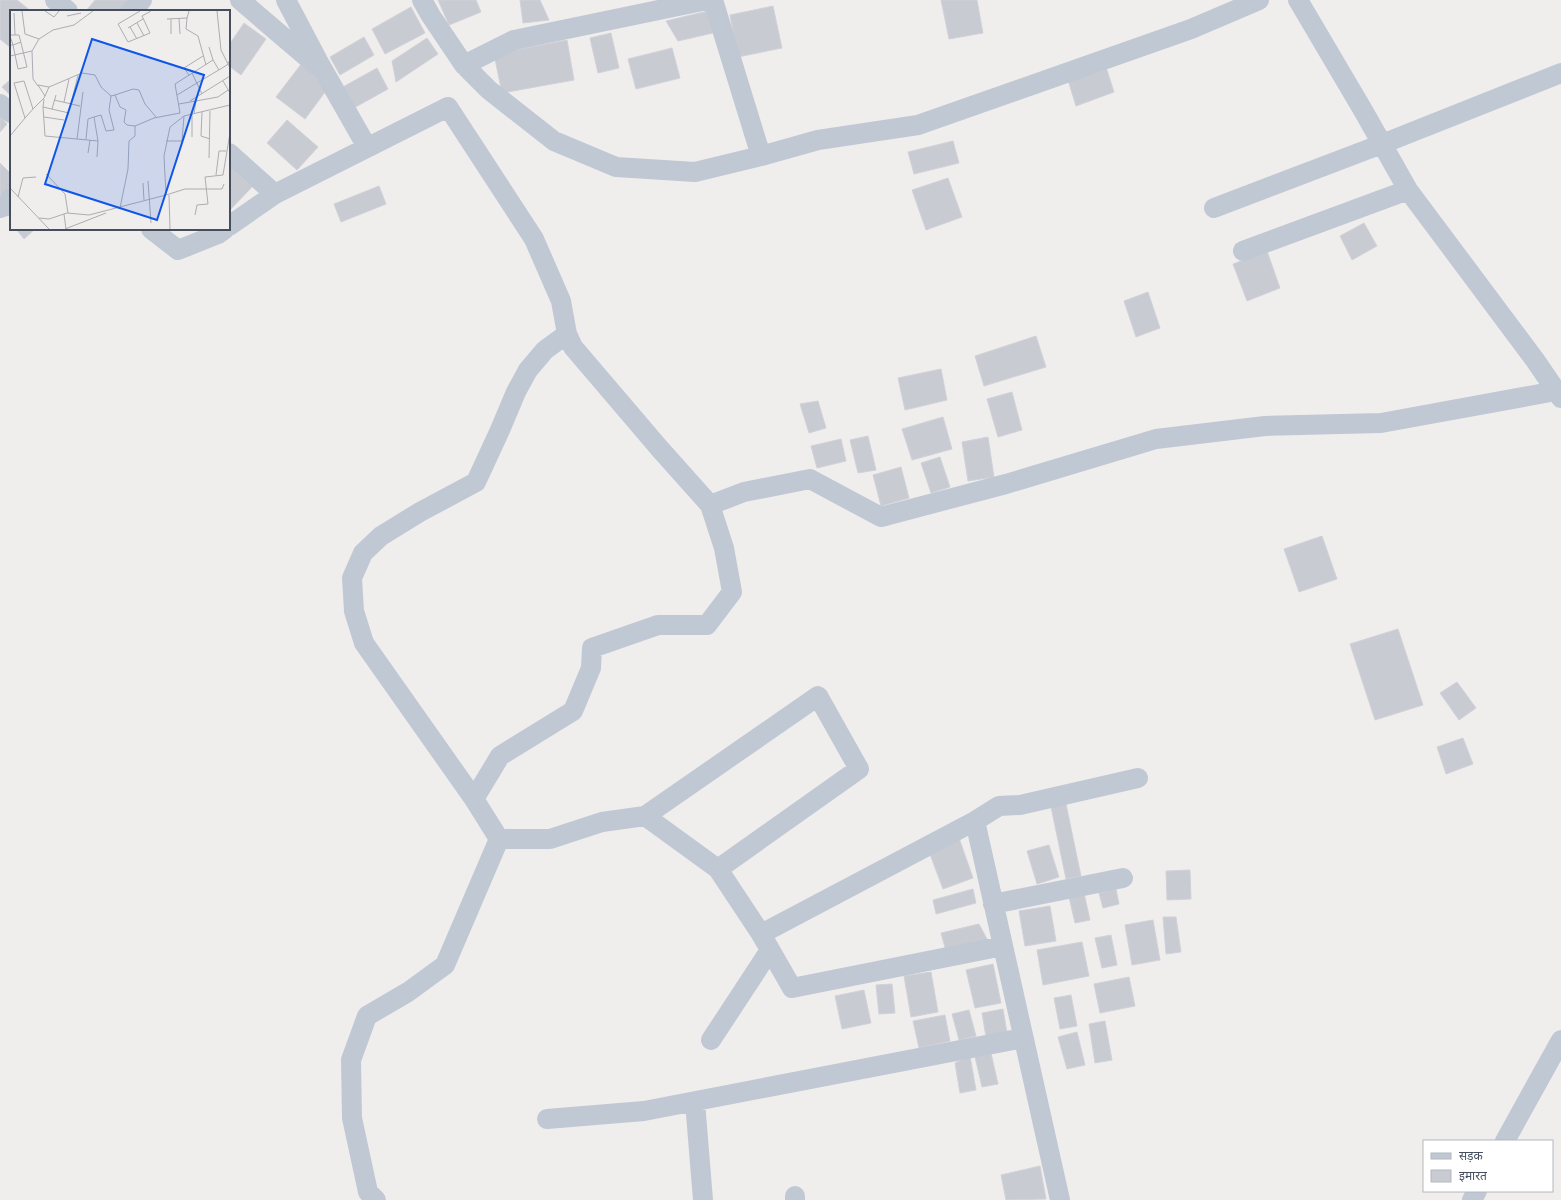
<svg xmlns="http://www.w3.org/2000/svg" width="1561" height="1200" font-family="'Source Sans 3','Noto Sans Devanagari',sans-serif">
<rect width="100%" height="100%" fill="#f0eded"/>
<path fill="#c9cbd3" stroke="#d1d2d9" d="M 0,0 L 17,0 L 31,11 L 11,11 L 11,48 L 0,39 Z
M 95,0 L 131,0 L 121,11 L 86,11 Z
M 438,0 L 476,0 L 481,12 L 449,25 Z
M 520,0 L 540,0 L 549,20 L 523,23 Z
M 941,0 L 977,0 L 983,33 L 949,39 Z
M 773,6 L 782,48 L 738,57 L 730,15 Z
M 411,7 L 425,33 L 385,54 L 372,29 Z
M 708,11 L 713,33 L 678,41 L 666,21 Z
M 244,23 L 266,39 L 241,75 L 229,66 L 229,45 Z
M 611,33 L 619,68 L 598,73 L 590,38 Z
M 364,37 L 374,55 L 340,75 L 330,57 Z
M 427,38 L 438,54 L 396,82 L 392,61 Z
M 567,40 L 574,80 L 502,93 L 494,54 Z
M 672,48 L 680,78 L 636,89 L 628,59 Z
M 302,63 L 331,84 L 305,119 L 276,97 Z
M 1106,67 L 1114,92 L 1076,106 L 1068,80 Z
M 377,68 L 388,89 L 352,109 L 341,88 Z
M 11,79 L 11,96 L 2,87 Z
M 0,117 L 7,124 L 0,132 Z
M 287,120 L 318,147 L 297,170 L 267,143 Z
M 953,141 L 959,163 L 914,174 L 908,152 Z
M 0,163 L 11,174 L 11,186 L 0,197 Z
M 229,166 L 252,187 L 229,211 Z
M 948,178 L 962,217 L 926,230 L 912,190 Z
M 379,186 L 386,204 L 341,222 L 334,204 Z
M 1364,223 L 1377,246 L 1352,260 L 1340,236 Z
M 16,229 L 35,229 L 24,239 Z
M 1267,251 L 1280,288 L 1247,301 L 1233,264 Z
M 1148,292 L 1160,328 L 1136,337 L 1124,301 Z
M 1036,336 L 1046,367 L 984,386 L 975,356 Z
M 941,369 L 947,400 L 905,410 L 898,378 Z
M 1012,392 L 1022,430 L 998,437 L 987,399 Z
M 818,401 L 826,428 L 809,433 L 800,404 Z
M 943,417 L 952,449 L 912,460 L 902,429 Z
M 868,436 L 876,470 L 858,473 L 850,440 Z
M 988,437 L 994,477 L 968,481 L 962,442 Z
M 841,439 L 846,461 L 817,468 L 811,446 Z
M 940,457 L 950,487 L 931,493 L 921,463 Z
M 901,467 L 909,498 L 881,506 L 873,475 Z
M 1322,536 L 1337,579 L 1299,592 L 1284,549 Z
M 1398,629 L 1423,705 L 1375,720 L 1350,644 Z
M 1457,682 L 1476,708 L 1459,720 L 1440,693 Z
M 1463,738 L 1473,764 L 1446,774 L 1437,747 Z
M 1066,804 L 1081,876 L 1066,879 L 1051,807 Z
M 959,838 L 973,878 L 943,889 L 928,849 Z
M 1049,845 L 1059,877 L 1037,884 L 1027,851 Z
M 1190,870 L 1191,899 L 1167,900 L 1166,871 Z
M 973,889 L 976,903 L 936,914 L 933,900 Z
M 1116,889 L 1119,904 L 1103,908 L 1099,893 Z
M 1084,893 L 1090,920 L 1075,923 L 1069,897 Z
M 1050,906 L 1056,941 L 1025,946 L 1019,911 Z
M 1163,917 L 1176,917 L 1181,952 L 1166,954 Z
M 1153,920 L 1160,960 L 1132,965 L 1125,925 Z
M 979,924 L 988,941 L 946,951 L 941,933 Z
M 1111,935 L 1117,965 L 1102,968 L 1095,938 Z
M 1082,942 L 1089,976 L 1043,985 L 1037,950 Z
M 993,964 L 1001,1003 L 975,1008 L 966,970 Z
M 931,972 L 938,1012 L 911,1017 L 904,976 Z
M 1129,977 L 1135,1006 L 1100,1013 L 1094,984 Z
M 892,984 L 895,1013 L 879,1014 L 876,985 Z
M 864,990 L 871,1023 L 842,1029 L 835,996 Z
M 1071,995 L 1077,1026 L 1060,1029 L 1054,998 Z
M 1003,1009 L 1007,1033 L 986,1037 L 982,1013 Z
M 969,1010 L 976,1036 L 959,1040 L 952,1014 Z
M 945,1015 L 950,1041 L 919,1048 L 913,1021 Z
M 1105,1021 L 1112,1060 L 1095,1063 L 1089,1024 Z
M 1077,1032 L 1085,1065 L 1067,1069 L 1058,1037 Z
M 991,1053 L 998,1084 L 982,1087 L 975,1057 Z
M 970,1056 L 976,1090 L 960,1093 L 955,1063 Z
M 1040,1166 L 1046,1199 L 1006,1200 L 1001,1175 Z"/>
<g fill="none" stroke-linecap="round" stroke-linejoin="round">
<path stroke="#c0c8d3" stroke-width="20" d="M 55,0 L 68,11
M 240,0 L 316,65
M 286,0 L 318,61 L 367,147
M 422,0 L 431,16 L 464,65 L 489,90 L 554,141 L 616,167 L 695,172 L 761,156 L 818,140 L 918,125 L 1191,29 L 1259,0
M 713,0 L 761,156
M 1298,0 L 1364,112 L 1408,190 L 1535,360 L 1561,398
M 131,11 L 142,0
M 464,65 L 514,40 L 707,0
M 0,104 L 11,113
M 229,153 L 275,194
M 0,208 L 6,206 L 11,198
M 1214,208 L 1382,144 L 1561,73
M 229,226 L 275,194 L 448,107 L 534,239 L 561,301 L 567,334 L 573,347 L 660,449 L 710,505
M 151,229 L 178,250 L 218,234 L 225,229
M 1243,251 L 1408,190
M 474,799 L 364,643 L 354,611 L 352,578 L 363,553 L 381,536 L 420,512 L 476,482 L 500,430 L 516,392 L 528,370 L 545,350 L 567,334
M 645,816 L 718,869
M 975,821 L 999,806 L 1020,805 L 1138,778
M 499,839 L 474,799 L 500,756 L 573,711 L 591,668 L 592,648 L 658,625 L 707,625 L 732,592 L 724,548 L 710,505 L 744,492 L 810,479 L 881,517 L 1006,484 L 1156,439 L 1265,426 L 1381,423 L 1556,391
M 993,904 L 1123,878
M 1003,946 L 792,988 L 761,934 L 975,821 L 1060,1200
M 711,1040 L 770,950
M 695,1102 L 703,1200
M 547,1119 L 644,1111 L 1023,1038
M 1505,1141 L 1561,1040
M 795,1196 L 795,1200
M 376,1200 L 368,1192 L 352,1118 L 351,1060 L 367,1016 L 408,992 L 445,965 L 499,839 L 550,839 L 602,822 L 645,816 L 818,696 L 859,769 L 718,869 L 761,934
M 1472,1200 L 1477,1191"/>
</g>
<g transform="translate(10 10)">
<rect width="220" height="220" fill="#f0eded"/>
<path fill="none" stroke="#abadb3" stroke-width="1" d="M 12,1 L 15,24 L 29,29 L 22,41 L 23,69 L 28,76M 35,1 L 44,7 L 49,1M 130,1 L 108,14 L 118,32 L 140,23 L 132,6 L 141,1M 207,1 L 211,40 L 220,58M 4,3 L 5,25M 57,6 L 71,3M 169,8 L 170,24M 177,8 L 176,19 L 188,26 L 196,55M 157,9 L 177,8 L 179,1M 161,9 L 161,24M 127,13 L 134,26M 120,17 L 127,29M 118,18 L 133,9M 0,25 L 9,25 L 17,57 L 8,59 L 3,35 L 0,35M 0,26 L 3,35 L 11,32M 29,29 L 43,20 L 64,15 L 83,1M 199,37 L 203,50M 0,46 L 22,41M 182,63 L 192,84M 179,65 L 174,58 L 193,46M 213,71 L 220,83M 39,77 L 72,63 L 85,65 L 91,77 L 101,86 L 99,100 L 104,120 L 96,121 L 91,105 L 84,107M 105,85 L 123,79 L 129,80 L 135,94 L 146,107M 167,85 L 217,55 L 220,50M 101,86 L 105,85 L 110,97 L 116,100 L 114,112 L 117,115 L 125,116 L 125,126 L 119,131 L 118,159 L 110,198M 34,89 L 33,97 L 59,103M 44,90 L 70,96M 180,91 L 220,66M 54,92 L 59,69M 61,94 L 68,65M 169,94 L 208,87 L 218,80M 33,97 L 35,126 L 67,129 L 88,131 L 84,107 L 78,109 L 76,129M 42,99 L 46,85M 192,102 L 191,126 L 200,129M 184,104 L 186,91M 34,107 L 54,110M 15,108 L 23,99M 125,116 L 144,108 L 170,103 L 165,74 L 203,50 L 209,60M 0,126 L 15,108 L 4,73 L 14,71 L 23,99 L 34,88 L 35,86 L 39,77 L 28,75 L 35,86M 182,127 L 182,104M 67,129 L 73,82M 156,131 L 172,131 L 174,106M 78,143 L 80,130M 87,147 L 88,131M 199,148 L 200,101M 36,164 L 55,184 L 58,203M 206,165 L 209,141 L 216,141M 138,171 L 141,213M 133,173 L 134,190M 0,178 L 39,219M 156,185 L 175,179 L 212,179 L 214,174M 159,185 L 160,219M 8,187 L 13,168 L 26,167M 54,204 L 56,219M 185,205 L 187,195 L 198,194 L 195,167 L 213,165 L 220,123M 29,208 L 39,209 L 57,203 L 79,205 L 156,185 L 154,146 L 160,117 L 174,106 L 220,95M 55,219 L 96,203"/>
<path fill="#0f55e8" fill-opacity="0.15" stroke="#0f55e8" stroke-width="2" d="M 82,29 L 194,65 L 147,210 L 35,174 Z"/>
<rect width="220" height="220" fill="none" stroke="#444e5c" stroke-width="2"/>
</g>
<rect x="1423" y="1140" width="130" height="52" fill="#ffffff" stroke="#b4b8be"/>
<rect x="1431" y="1153" width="20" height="6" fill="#c0c8d3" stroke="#b4b8be"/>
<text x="1459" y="1160" font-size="12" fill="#444e5c">सड़क</text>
<rect x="1431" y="1170" width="20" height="12" fill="#c9cbd3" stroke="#b4b8be"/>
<text x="1459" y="1180" font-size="12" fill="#444e5c">इमारत</text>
</svg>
